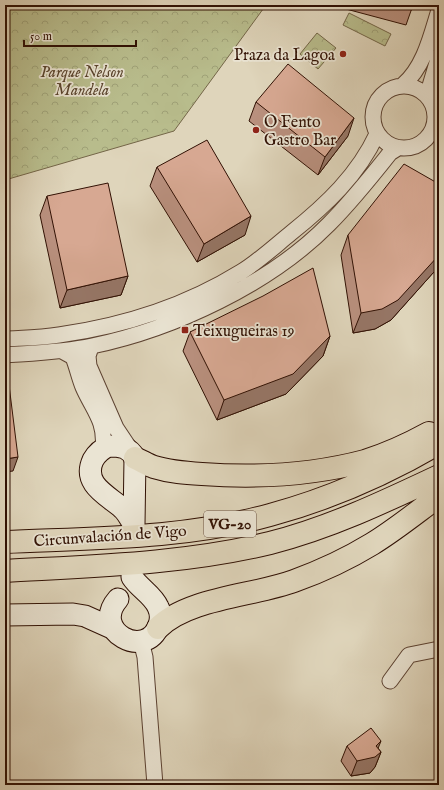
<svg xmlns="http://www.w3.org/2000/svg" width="444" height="790" font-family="'IM FELL English',serif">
<defs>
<pattern id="park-crowns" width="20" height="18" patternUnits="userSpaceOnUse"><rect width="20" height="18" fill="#b8bc8c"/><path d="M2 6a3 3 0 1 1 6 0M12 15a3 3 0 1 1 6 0" fill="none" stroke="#9fa177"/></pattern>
</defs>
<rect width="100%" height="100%" fill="#dfd5bb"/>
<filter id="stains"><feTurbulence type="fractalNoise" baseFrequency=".005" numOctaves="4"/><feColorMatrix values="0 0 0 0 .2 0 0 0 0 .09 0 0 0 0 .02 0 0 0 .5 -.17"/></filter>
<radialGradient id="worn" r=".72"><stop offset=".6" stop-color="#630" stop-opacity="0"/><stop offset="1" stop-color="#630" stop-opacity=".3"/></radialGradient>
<path fill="url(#park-crowns)" stroke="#746648" d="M 5,5 L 266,5 L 174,131 L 5,180 Z
M 349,13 L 391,34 L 385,46 L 343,25 Z
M 317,33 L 336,48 L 318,69 L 300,54 Z"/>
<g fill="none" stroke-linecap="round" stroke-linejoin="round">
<path stroke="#bcae96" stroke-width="21" stroke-dasharray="21 10" stroke-linecap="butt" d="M 132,577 L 134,525"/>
<defs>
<path id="street" d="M 403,85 C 424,67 431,36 439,10
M373 117a31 31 0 1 1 62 0a31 31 0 1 1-62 0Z
M 427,96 L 439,56
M 5,339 C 23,338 41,338 59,335 C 123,326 186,306 241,272 C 259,261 275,246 291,233 C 326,205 358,175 377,134
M 91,347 L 88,356 L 89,366 L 116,428 L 132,452
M 62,351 L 73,357 C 77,367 79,377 83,387 C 93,410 106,421 103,448
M 5,355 C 34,353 64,352 92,346 C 174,329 270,284 329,224 C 351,202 371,177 390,153 L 398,148
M 141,641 L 145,657 L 155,785
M 390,681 L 409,655 L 439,649"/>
<path id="secondary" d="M 109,446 C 121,446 129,447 135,458 L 134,525 C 130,519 127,512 122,508 C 107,495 82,484 93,460 C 97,453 101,449 109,446 Z
M 118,599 C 90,631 146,661 159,625 C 161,619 161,613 158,607 C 153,595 139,588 132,577
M 5,615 L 73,614 L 85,616 L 114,629"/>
<path id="highway" d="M 135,458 C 142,461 148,465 154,467 C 170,472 186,473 202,474 C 257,478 312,475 365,461 C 387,454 409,444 429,433
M 5,542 C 93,538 184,539 270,515 C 329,499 386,474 439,443
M 5,571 C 94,566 183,564 270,543 C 329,528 384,502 439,476
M 158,628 C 188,598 253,596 294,581 C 319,572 349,558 372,544 C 395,530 417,512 439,496"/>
</defs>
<use href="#street" stroke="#5c4232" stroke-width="17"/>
<use href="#secondary" stroke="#311104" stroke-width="23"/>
<use href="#highway" stroke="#311104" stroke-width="24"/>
<use href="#street" stroke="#eae4d3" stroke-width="15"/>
<use href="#secondary" stroke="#eae4d3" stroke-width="21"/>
<use href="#highway" stroke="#dfd5bb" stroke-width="22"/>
</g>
<path fill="#b9907e" stroke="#311104" d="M 331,5 L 413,5 L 406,25 Z
M 256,102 L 348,136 L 318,175 L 249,121 Z
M 157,167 L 245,235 L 197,262 L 150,186 Z
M 439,184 L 439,268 L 433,273 L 391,320 L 375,329 L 353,333 L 341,255 L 348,235 Z
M 47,196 L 128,276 L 121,295 L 60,308 L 40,215 Z
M 190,332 L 330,336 L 323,356 L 286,394 L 217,420 L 183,351 Z
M 347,746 L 378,748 L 381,752 L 375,767 L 370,773 L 351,776 L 341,761 Z"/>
<path fill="#967666" stroke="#311104" d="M 354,118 L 348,136 L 318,175 L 325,157 Z
M 251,216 L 245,235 L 197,262 L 204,244 Z
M 439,255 L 439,268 L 433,273 L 391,320 L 375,329 L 353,333 L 361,313 Z
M 128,276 L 121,295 L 60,308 L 67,290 Z
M 330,336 L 323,356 L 286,394 L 217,420 L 224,400 Z
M 18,457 L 13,471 L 5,472 L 5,459 Z
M 381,741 L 375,756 L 381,752 L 375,767 L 370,773 L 351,776 L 357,761 L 376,746 Z"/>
<path fill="#d7a892" stroke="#311104" d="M 393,5 L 413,5 L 412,10 Z
M 288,64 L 354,118 L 325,157 L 256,102 Z
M 207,140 L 251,216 L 204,244 L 157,167 Z
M 404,164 L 439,184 L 439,255 L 398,300 L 382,309 L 361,313 L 348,235 Z
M 108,183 L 128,276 L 67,290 L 47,196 Z
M 313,268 L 330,336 L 293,374 L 224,400 L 190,332 L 263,296 Z
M 6,361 L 18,457 L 5,459 L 5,362 Z
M 371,728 L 381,741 L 376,746 L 381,752 L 375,757 L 357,761 L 347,746 Z"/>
<g fill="#8f2418" stroke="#eae4d3" stroke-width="1.5">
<circle cx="343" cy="54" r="4"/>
<circle cx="256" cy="130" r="4"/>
<rect x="181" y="326" width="8" height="8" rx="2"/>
</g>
<g text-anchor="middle" stroke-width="3.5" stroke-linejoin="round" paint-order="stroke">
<rect fill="#eae4d3" stroke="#685042" stroke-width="1" x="204" y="511" width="52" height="26" rx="3"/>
<g font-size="15" font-weight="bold" fill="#311104">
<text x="230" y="529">VG-20</text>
</g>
<g font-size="16" fill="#311104" stroke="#eae4d3" text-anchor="start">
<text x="335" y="60" text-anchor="end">Praza da Lagoa</text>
<text x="264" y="127">O Fento<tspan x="264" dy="18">Gastro Bar</tspan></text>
<text x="193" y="336">Teixugueiras 19</text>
</g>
<g font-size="16" font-style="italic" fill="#5a442d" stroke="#eae4d3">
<text x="82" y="77">Parque Nelson<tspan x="82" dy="18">Mandela</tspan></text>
</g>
<g font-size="16" fill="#311104" stroke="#eae4d3">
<text transform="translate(110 535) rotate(-4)" y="6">Circunvalación de Vigo</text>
</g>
</g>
<rect width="444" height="790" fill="none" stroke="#dfd5bb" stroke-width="20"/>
<rect x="6" y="6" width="432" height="778" fill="none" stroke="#311104" stroke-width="2"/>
<rect x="10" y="10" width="424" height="770" fill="none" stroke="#311104"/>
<path d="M24 40v6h112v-6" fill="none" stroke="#311104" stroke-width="2"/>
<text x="30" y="40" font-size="12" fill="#311104" stroke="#eae4d3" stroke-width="3" paint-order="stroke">50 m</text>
<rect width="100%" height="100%" filter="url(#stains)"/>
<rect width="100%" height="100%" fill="url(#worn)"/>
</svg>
